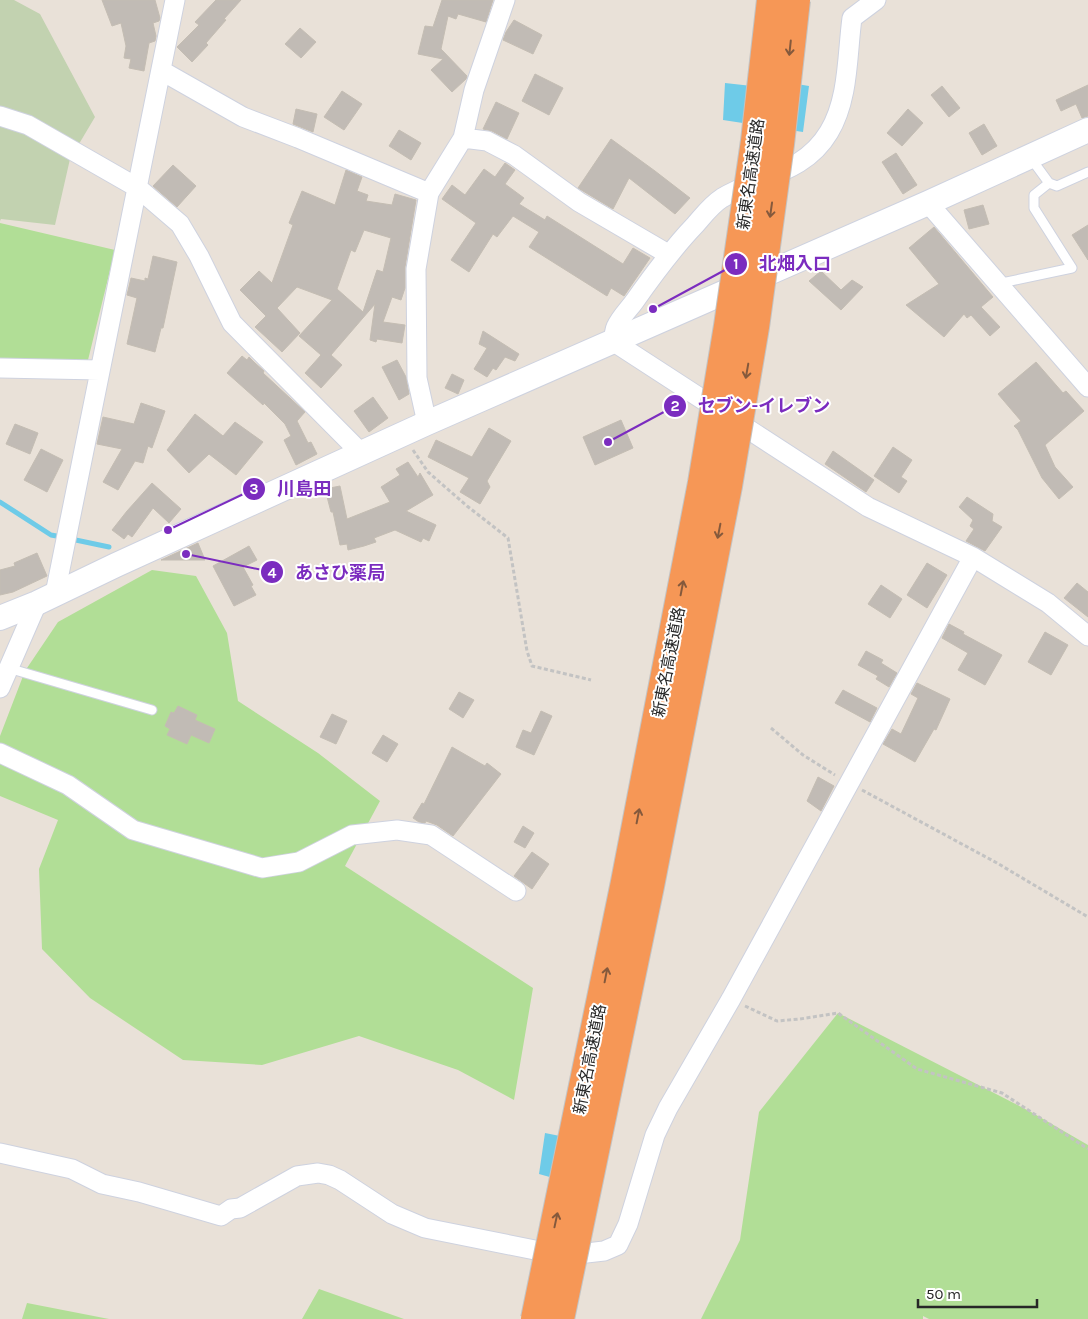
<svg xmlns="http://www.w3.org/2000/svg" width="1088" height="1319" font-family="Karla,'Noto Sans JP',sans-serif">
<rect width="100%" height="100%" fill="#e9e1d8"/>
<path fill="#b1de96" d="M 0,223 L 115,250 L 88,360 L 0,359 Z
M 152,570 L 196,576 L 227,633 L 238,701 L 318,753 L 380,801 L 345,866 L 533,988 L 514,1100 L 458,1070 L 359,1036 L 262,1065 L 183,1060 L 90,998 L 42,949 L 39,869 L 58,820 L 0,796 L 0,736 L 25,671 L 58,622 Z
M 838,1013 L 1031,1112 L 1088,1145 L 1088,1319 L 929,1319 L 923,1316 L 923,1319 L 701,1319 L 740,1240 L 759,1112 Z
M 319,1289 L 404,1319 L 302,1319 Z
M 27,1303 L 109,1319 L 22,1319 Z"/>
<path fill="#c2d2b0" d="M 0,0 L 14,0 L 40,14 L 95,117 L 70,159 L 55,225 L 1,219 L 0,221 Z"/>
<path fill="#6ecbe8" d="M 754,77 L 809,86 L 803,132 L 723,120 L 725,83 L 752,86 Z
M 545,1133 L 610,1146 L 571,1183 L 539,1174 Z"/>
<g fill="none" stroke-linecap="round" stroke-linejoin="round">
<path stroke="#6ecbe8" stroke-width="5" d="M 0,502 L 51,535 L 62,537
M 71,539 L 109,547"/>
</g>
<path fill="#c1bbb5" stroke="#c4bdb3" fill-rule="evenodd" d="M 102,0 L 155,0 L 160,18 L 159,21 L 153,23 L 156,36 L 155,41 L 149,43 L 144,71 L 129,68 L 131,59 L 124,58 L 126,46 L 121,23 L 112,26 Z
M 216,0 L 241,0 L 224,19 L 226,20 L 206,43 L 208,45 L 192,62 L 177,47 L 199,25 L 195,22 Z
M 442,0 L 493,0 L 486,22 L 458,14 L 456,19 L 448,16 L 441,49 L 467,76 L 466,79 L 452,92 L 431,70 L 443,59 L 418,54 L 425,26 L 433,27 Z
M 514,20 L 542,35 L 533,54 L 503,40 L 506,32 Z
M 300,28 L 316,42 L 301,58 L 285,44 Z
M 535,74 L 563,88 L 549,115 L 522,101 Z
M 1088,85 L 1088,116 L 1082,118 L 1076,104 L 1061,111 L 1056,100 Z
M 942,86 L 960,108 L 949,117 L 931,95 Z
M 342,91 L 362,104 L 344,130 L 324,117 Z
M 496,102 L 519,113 L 507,139 L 492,131 L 483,129 Z
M 296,109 L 317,114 L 313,132 L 293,124 Z
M 908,109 L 923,123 L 902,146 L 887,133 Z
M 984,124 L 997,146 L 982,155 L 969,133 Z
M 399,130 L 421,143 L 411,160 L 389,146 Z
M 611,139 L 655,171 L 690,198 L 675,214 L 629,178 L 613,209 L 578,188 Z
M 896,153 L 917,185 L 903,194 L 882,162 Z
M 505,163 L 515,170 L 505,184 L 524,198 L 519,204 L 545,220 L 547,216 L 623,264 L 633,248 L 650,258 L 624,296 L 611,288 L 607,296 L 529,247 L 539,232 L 513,216 L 497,237 L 493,234 L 469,272 L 451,260 L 476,223 L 442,199 L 452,185 L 465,195 L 484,169 L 495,177 Z
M 173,165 L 196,186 L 177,207 L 153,186 Z
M 346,170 L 362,177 L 357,191 L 368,195 L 366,201 L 392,205 L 395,194 L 416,200 L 405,267 L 405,288 L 401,300 L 392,297 L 383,322 L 405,325 L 402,343 L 377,339 L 376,342 L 370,340 L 375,304 L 331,355 L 342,365 L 321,388 L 305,373 L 321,355 L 299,336 L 332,300 L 297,287 L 277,308 L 300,333 L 282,352 L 255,327 L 266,316 L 240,290 L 259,271 L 272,283 L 293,225 L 289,223 L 302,191 L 335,205 ZM 364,230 L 391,238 L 383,272 L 377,270 L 363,312 L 337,289 L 351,250 L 355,252 Z
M 983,205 L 989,224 L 969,229 L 964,210 Z
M 1088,225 L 1088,260 L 1072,235 Z
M 934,227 L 993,297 L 981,307 L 1000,327 L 990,336 L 971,315 L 967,318 L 964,314 L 944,337 L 906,305 L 939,284 L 909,248 Z
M 153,256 L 177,262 L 163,328 L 161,328 L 155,352 L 127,344 L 137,298 L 127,295 L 131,278 L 145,281 L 145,278 L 148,279 Z
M 821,271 L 841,290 L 852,280 L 863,287 L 841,310 L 809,281 Z
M 483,331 L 519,354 L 515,361 L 505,357 L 496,370 L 493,368 L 487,377 L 474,369 L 487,348 L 479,344 Z
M 242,356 L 247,360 L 249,357 L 255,363 L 264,371 L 263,373 L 305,412 L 297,421 L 308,443 L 311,442 L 317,454 L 296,465 L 284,440 L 291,436 L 285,424 L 264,403 L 263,405 L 227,373 Z
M 397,360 L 406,377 L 409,394 L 399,400 L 382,367 Z
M 1036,362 L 1063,393 L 1066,391 L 1084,411 L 1045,445 L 1055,467 L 1073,487 L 1059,499 L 1042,478 L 1018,430 L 1014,426 L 1021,421 L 998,394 Z
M 452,374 L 464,380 L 458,394 L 445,388 Z
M 373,397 L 388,418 L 369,432 L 354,411 Z
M 141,403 L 165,411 L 152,448 L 148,446 L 143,463 L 135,461 L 118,490 L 103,482 L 122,449 L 97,444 L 103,417 L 134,424 Z
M 195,414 L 223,436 L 235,422 L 263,442 L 236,475 L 209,454 L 189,473 L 167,450 Z
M 621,420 L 633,448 L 595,465 L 583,437 Z
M 15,424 L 38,433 L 30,454 L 6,444 Z
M 489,428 L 511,441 L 487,481 L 490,487 L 480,504 L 460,492 L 469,478 L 428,457 L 436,440 L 472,457 Z
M 893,447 L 912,460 L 901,477 L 907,481 L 899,493 L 874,476 Z
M 41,449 L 63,460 L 47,492 L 24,480 Z
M 833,451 L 874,480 L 866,492 L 825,464 Z
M 408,462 L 418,477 L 420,473 L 433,495 L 406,511 L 436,525 L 429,541 L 423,538 L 421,542 L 395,530 L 374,538 L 376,542 L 364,546 L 348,550 L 347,544 L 340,545 L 333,512 L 331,512 L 325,489 L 340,486 L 347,519 L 390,502 L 381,487 L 400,475 L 396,469 Z
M 152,483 L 181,509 L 169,523 L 153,508 L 132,537 L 128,534 L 124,539 L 112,530 L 127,511 Z
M 967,497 L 993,514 L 992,521 L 1002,527 L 985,551 L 966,541 L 974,529 L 970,526 L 973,520 L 959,507 Z
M 198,543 L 205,560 L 161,560 Z
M 249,546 L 257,560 L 243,567 L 253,585 L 251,586 L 256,595 L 234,606 L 213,566 Z
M 37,553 L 47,576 L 13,592 L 0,595 L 0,570 L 15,566 L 14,563 Z
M 927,563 L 947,575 L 927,608 L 907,595 Z
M 1077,583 L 1088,592 L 1088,617 L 1064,598 Z
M 881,585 L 902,599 L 890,618 L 868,604 Z
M 949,624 L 964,632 L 963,634 L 1002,655 L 985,685 L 958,670 L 968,653 L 942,638 Z
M 1045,632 L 1068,645 L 1051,675 L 1028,662 Z
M 866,651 L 883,660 L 881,663 L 897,673 L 889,687 L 876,679 L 878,676 L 858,665 Z
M 917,683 L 950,699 L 936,730 L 934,729 L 915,762 L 883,744 L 892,729 L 901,734 L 918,698 L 911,694 Z
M 843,690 L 877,708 L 870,722 L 835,703 Z
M 459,692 L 474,700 L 463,718 L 449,709 Z
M 178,706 L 197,715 L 195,720 L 215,729 L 209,743 L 191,735 L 187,744 L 167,735 L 170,729 L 165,726 L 171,712 L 174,713 Z
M 541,711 L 552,716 L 534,755 L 516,747 L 523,730 L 531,733 Z
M 332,714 L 347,721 L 336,744 L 320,737 Z
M 383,735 L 398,744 L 387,762 L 372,753 Z
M 452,747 L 485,766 L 487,763 L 501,774 L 453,836 L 437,825 L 426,821 L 425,823 L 419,822 L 413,818 L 422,803 L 424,804 Z
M 818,777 L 834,786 L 821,811 L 807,801 Z
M 523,826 L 534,833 L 525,848 L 514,842 Z
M 532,852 L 549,864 L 532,889 L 514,876 Z"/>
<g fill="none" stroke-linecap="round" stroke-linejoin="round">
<defs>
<path id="service" d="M 1030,157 L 1049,183 L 1057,186 L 1088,172
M 997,284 L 1072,268 L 1034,208 L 1034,195 L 1049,183
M 8,668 L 152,710"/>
<path id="minor" d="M 876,0 L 852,18 C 847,55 849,99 829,132 C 804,174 760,175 722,198 C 711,205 703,216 695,225 C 672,249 653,275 634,302 C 628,310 620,318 616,327 C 614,331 614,337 614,342 L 868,507 L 973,557 L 1048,603 L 1088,636
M 162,71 L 243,117 L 298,138 L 429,193 L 463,138 L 487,141 L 514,155 L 579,202 L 668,254
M 0,116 L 28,125 L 138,188 L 180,224 L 199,256 L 232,323 L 362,454
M 463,138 L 474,90 L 505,0
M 928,203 L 1088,387
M 0,368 L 100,370
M 427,423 L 417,378 L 416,269 L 429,193
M 55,594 L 175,0
M 0,688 L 37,603
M 0,753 L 68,785 L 133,830 L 262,868 L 299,862 L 352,835 L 397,830 L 431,835 L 516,891
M 0,1153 L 72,1169 L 102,1184 L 139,1192 L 221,1216 L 231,1209 L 240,1208 L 297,1176 L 318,1173 L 329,1175 L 340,1180 L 392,1214 L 425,1228 L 540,1251 L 569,1255 L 604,1251 L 618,1245 L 628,1224 L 655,1135 L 668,1108 L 731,999 L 973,557"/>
<path id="tertiary" d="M 0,618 L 37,603 L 116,565 L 427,423 L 928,203 L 1088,130"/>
</defs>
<use href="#service" stroke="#ced2df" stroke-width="11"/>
<use href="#minor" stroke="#ced2df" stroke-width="21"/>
<use href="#tertiary" stroke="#ced2df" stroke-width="26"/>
<path stroke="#c3c3c3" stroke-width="3" stroke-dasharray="4 2.5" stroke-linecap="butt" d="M 413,450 L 428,472 L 467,506 L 508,538 L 527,651 L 532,666 L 591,680
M 771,728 L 803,755 L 835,775
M 862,790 L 997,863 L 1088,917
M 745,1006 L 777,1021 L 800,1019 L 838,1013 L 917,1069 L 1002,1093 L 1088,1149"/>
<use href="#service" stroke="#fff" stroke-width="9"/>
<use href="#minor" stroke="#fff" stroke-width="19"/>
<use href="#tertiary" stroke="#fff" stroke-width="24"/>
<defs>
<path id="motorway-bridge" d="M 535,1319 L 625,882 L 702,483 L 728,326 L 755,141 L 771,0
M 560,1319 L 650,886 L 728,486 L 755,327 L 780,144 L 796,0"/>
</defs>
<use href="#motorway-bridge" stroke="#c3c3c3" stroke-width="30" stroke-linecap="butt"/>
<use href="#motorway-bridge" stroke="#f69756" stroke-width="28"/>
</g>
<defs><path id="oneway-shaft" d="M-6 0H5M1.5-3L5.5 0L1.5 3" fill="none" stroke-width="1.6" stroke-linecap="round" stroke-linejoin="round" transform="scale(1.25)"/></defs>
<g stroke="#84593c">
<use href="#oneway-shaft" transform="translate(790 48) rotate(96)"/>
<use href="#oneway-shaft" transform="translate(771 210) rotate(98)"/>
<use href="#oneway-shaft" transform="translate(747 371) rotate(100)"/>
<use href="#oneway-shaft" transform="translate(719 531) rotate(101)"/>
<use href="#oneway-shaft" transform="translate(682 588) rotate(-79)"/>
<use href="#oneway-shaft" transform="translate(638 816) rotate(-79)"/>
<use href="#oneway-shaft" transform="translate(606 975) rotate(-79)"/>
<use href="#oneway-shaft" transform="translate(556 1220) rotate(-78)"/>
</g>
<g text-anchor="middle" stroke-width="4" stroke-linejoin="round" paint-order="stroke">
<g font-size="16" fill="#272727" stroke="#fff">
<text transform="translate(750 174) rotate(-82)" y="6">新東名高速道路</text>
<text transform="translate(668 662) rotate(-79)" y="6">新東名高速道路</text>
<text transform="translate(589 1059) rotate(-79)" y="6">新東名高速道路</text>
</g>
</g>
<path fill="none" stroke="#7b2cbf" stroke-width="2" d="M653 309L736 264M608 442L675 406M168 530L254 489M186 554L272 572"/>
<g fill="#7b2cbf" stroke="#fff" stroke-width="2">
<circle cx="653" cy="309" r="5"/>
<circle cx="608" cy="442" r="5"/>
<circle cx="168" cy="530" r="5"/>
<circle cx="186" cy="554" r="5"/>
<circle cx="736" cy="264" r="12"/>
<circle cx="675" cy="406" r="12"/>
<circle cx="254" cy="489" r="12"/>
<circle cx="272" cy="572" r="12"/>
</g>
<g font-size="15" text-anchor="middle" font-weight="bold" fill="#fff">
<text x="736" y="269">1</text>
<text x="675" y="411">2</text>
<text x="254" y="494">3</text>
<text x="272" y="578">4</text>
</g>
<g font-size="18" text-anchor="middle" font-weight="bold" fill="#7b2cbf" stroke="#fff" stroke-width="4" stroke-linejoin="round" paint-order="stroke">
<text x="795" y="270">北畑入口</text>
<text x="764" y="412">セブン-イレブン</text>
<text x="304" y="495">川島田</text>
<text x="340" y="579">あさひ薬局</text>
</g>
<path d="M918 1299v8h119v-8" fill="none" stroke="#272727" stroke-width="2.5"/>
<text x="926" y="1299" font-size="15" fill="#272727" stroke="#ffffff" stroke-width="4" paint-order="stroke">50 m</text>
</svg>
